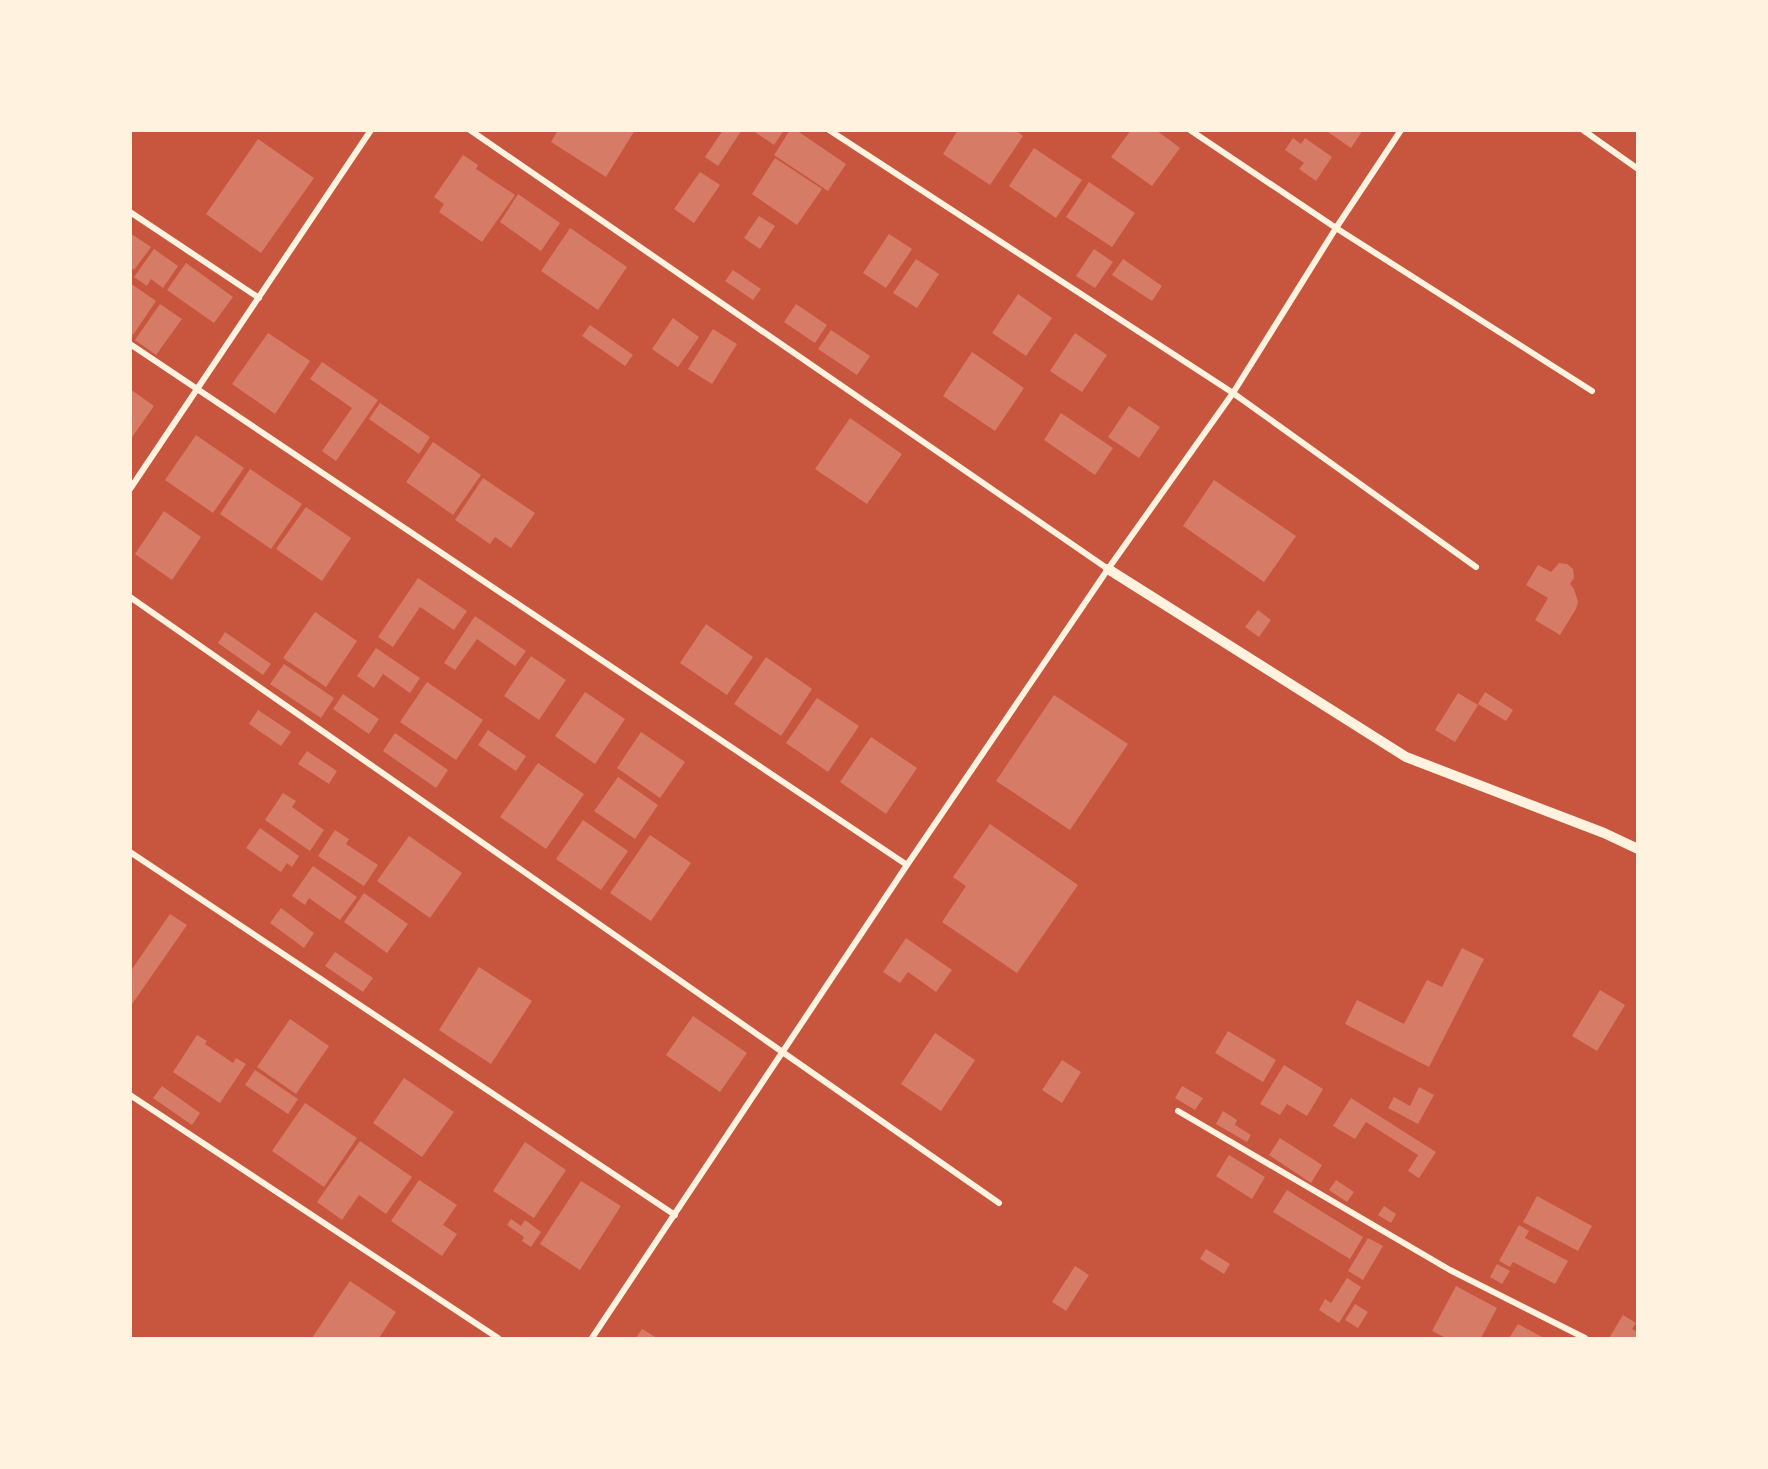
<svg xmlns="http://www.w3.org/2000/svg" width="1768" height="1469" font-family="Lato,sans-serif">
<rect width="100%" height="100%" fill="#c8553d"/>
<path fill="#d67c66" d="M 558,130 L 635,130 L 606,177 L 551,142 Z
M 723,130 L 742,130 L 718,166 L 705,157 Z
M 752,130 L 784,130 L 774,145 Z
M 790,130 L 796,130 L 846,164 L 828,191 L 774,155 Z
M 958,130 L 1015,130 L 1023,136 L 990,185 L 943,154 Z
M 1131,130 L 1156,130 L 1180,148 L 1152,186 L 1111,157 Z
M 1325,130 L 1363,130 L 1351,148 Z
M 1293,138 L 1301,144 L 1305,138 L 1332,157 L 1316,181 L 1299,169 L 1304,163 L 1285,150 Z
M 258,139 L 314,178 L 261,253 L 206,214 Z
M 1034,148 L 1082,180 L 1056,218 L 1009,186 Z
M 463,155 L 478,165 L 476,169 L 515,195 L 482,242 L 439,212 L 444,204 L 434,197 Z
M 775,158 L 822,189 L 797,225 L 752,194 Z
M 700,172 L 720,185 L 694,223 L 674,209 Z
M 1089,182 L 1135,213 L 1112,247 L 1066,217 Z
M 518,194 L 560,223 L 541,251 L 500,222 Z
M 759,216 L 775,226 L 760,249 L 744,238 Z
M 570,228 L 627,267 L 598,310 L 541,271 Z
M 130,233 L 151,247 L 134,270 L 130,267 Z
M 889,234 L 912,249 L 886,288 L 863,273 Z
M 154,249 L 178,266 L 163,288 L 151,279 L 147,286 L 134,277 Z
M 1094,249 L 1113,262 L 1095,288 L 1076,276 Z
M 916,259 L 939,274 L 917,308 L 893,293 Z
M 1123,259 L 1162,286 L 1152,301 L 1112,275 Z
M 186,263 L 233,297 L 214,323 L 167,290 Z
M 733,270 L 761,289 L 753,300 L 725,281 Z
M 130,283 L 156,301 L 133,335 L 130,333 Z
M 1018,294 L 1052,318 L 1026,356 L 992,333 Z
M 160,304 L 182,319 L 156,355 L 135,340 Z
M 796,304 L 827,325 L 815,343 L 784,322 Z
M 673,318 L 699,337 L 678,367 L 652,349 Z
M 590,325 L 633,355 L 625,366 L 582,336 Z
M 713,329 L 737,344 L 712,384 L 688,369 Z
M 831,330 L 870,356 L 857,375 L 818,349 Z
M 268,333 L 310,361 L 275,414 L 232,384 Z
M 1075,333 L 1107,355 L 1082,392 L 1050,371 Z
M 972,352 L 1024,388 L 995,431 L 943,396 Z
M 322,362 L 378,400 L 336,461 L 322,451 L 352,408 L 310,379 Z
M 130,389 L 154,406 L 130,440 Z
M 380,403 L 430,437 L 419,454 L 369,419 Z
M 1129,406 L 1160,427 L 1139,458 L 1108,437 Z
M 1061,413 L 1113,448 L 1095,475 L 1044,440 Z
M 850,418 L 902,454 L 867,504 L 815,469 Z
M 196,435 L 244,468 L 213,513 L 165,480 Z
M 433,442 L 481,475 L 453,515 L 406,482 Z
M 250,469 L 302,504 L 271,549 L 220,514 Z
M 483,478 L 535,513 L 511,548 L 495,537 L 490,544 L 455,520 Z
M 1214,480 L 1296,536 L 1264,582 L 1183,526 Z
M 306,507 L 351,538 L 322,581 L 276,549 Z
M 164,511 L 201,537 L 172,580 L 135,554 Z
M 1559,563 L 1567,564 L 1573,569 L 1574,578 L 1570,584 L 1574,589 L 1578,602 L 1576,609 L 1560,635 L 1535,620 L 1548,598 L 1526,585 L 1538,565 L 1551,572 Z
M 418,578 L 467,611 L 454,630 L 420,607 L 393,647 L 378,637 Z
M 1258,610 L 1271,620 L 1259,637 L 1245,627 Z
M 315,612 L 357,641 L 326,687 L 283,658 Z
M 475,616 L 526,651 L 515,666 L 477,639 L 455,670 L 444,663 Z
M 706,624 L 753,657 L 727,695 L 680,663 Z
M 225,632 L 271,664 L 263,675 L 218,643 Z
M 376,648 L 420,678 L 410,693 L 383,674 L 374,688 L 357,676 Z
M 531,656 L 566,680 L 539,720 L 504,696 Z
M 766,657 L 812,689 L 781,736 L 734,704 Z
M 284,664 L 334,698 L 321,718 L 270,684 Z
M 427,682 L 483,720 L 456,760 L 400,722 Z
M 585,692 L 625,719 L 595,764 L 555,736 Z
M 1485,692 L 1513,710 L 1506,721 L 1478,704 Z
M 1458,693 L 1478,705 L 1455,742 L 1435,730 Z
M 343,694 L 379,719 L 369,734 L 333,709 Z
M 1054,695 L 1128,744 L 1070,830 L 996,781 Z
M 817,698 L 859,726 L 828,772 L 786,743 Z
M 258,710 L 291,732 L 281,746 L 249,724 Z
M 488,730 L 526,756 L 516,771 L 478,745 Z
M 641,732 L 685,762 L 660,798 L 617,768 Z
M 395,733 L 448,770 L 436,788 L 383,751 Z
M 871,737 L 917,768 L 886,814 L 840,782 Z
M 307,751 L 337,771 L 329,784 L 298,764 Z
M 538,763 L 584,794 L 546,849 L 500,817 Z
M 618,777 L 658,805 L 635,839 L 594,811 Z
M 283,793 L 296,801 L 292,807 L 324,830 L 310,851 L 265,820 Z
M 583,820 L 628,851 L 601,890 L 556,859 Z
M 990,824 L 1078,885 L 1017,973 L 942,922 L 966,886 L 953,877 Z
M 260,828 L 299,856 L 292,867 L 287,863 L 281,872 L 246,848 Z
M 335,830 L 349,839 L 346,844 L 378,865 L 364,886 L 318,856 Z
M 650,835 L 691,863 L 651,921 L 610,893 Z
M 409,836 L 462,873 L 430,918 L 377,881 Z
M 313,866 L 357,897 L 340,920 L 309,898 L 305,905 L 292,896 Z
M 364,893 L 408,924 L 387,953 L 344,922 Z
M 281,908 L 314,933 L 304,948 L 270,923 Z
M 170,914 L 187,925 L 130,1007 L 130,972 Z
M 906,938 L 952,970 L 936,992 L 908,972 L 900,983 L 883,972 Z
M 1462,948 L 1484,959 L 1429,1067 L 1345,1024 L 1357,1000 L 1404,1024 L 1427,980 L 1442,987 Z
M 335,952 L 373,978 L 363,992 L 325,966 Z
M 479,967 L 532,1001 L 491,1064 L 439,1030 Z
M 1600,990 L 1625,1005 L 1597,1051 L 1572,1036 Z
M 693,1016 L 747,1053 L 720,1092 L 666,1055 Z
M 290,1019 L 329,1046 L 296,1094 L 257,1067 Z
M 1228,1031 L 1276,1060 L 1263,1082 L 1215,1053 Z
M 935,1033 L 975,1060 L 941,1111 L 901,1084 Z
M 197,1035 L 207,1041 L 205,1044 L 233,1063 L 236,1058 L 246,1064 L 220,1103 L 173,1072 Z
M 1062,1060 L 1081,1072 L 1062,1103 L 1042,1090 Z
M 1284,1065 L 1323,1089 L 1307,1116 L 1287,1104 L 1280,1115 L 1260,1104 Z
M 255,1070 L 298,1099 L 288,1114 L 245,1085 Z
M 404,1078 L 454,1112 L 422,1157 L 373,1123 Z
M 162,1086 L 200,1113 L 192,1125 L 153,1098 Z
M 1182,1086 L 1203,1098 L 1195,1110 L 1175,1098 Z
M 1419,1087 L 1434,1095 L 1418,1124 L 1388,1108 L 1394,1097 L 1410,1106 Z
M 1351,1098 L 1436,1152 L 1419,1178 L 1408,1171 L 1418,1155 L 1366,1122 L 1355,1139 L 1333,1126 Z
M 305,1103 L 357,1138 L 324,1187 L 272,1151 Z
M 1223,1111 L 1237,1120 L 1235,1125 L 1251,1135 L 1247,1142 L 1216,1124 Z
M 1280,1138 L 1322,1165 L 1311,1183 L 1269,1155 Z
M 360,1141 L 412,1177 L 386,1214 L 359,1195 L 342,1220 L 317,1202 Z
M 525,1142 L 566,1170 L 534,1218 L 493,1191 Z
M 1229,1155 L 1265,1177 L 1252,1199 L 1216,1176 Z
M 419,1180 L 457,1205 L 443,1225 L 457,1234 L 442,1256 L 391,1221 Z
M 1336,1180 L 1354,1192 L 1347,1202 L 1329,1190 Z
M 581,1181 L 621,1206 L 580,1270 L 540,1244 Z
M 1287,1190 L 1363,1237 L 1350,1259 L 1273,1212 Z
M 1537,1196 L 1592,1226 L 1578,1251 L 1523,1222 Z
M 1384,1206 L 1396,1214 L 1391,1223 L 1378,1215 Z
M 511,1219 L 521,1226 L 525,1220 L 541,1232 L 531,1247 L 522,1241 L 524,1237 L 507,1225 Z
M 1519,1225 L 1529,1231 L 1525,1238 L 1568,1261 L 1555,1284 L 1513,1262 L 1510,1267 L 1499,1261 Z
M 1368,1238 L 1383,1246 L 1363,1280 L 1348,1271 Z
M 1206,1249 L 1230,1264 L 1224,1274 L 1200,1259 Z
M 1497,1264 L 1510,1271 L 1502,1284 L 1490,1277 Z
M 1075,1266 L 1089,1275 L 1066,1311 L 1052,1302 Z
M 1347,1278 L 1361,1287 L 1339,1323 L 1319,1310 L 1325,1299 L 1331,1303 Z
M 350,1281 L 396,1312 L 379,1338 L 312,1338 Z
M 1456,1286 L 1497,1308 L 1481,1338 L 1446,1338 L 1432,1331 Z
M 1355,1304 L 1368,1312 L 1358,1328 L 1345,1320 Z
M 1623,1315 L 1636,1323 L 1632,1329 L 1638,1332 L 1638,1338 L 1609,1338 Z
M 1518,1324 L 1544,1338 L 1509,1338 Z
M 642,1329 L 657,1338 L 636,1338 Z"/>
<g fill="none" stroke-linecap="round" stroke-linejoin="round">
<path stroke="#fff3e0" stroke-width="6" d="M 470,130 L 1108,569
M 829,130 L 1233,393 L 1476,567
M 1190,130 L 1336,228 L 1592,391
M 1583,130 L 1638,169
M 130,212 L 259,298
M 130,344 L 907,865
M 130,489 L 371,130
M 130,597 L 999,1203
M 130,852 L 675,1215
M 130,1095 L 498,1338
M 1178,1111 L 1450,1270 L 1585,1338
M 592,1338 L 907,865 L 1108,569 L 1233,393 L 1336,228 L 1401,130"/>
<path stroke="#fff3e0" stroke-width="10" d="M 1108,569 L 1406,757 L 1604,833 L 1638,849"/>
</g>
<rect width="1768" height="1469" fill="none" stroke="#fff3e0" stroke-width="264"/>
</svg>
